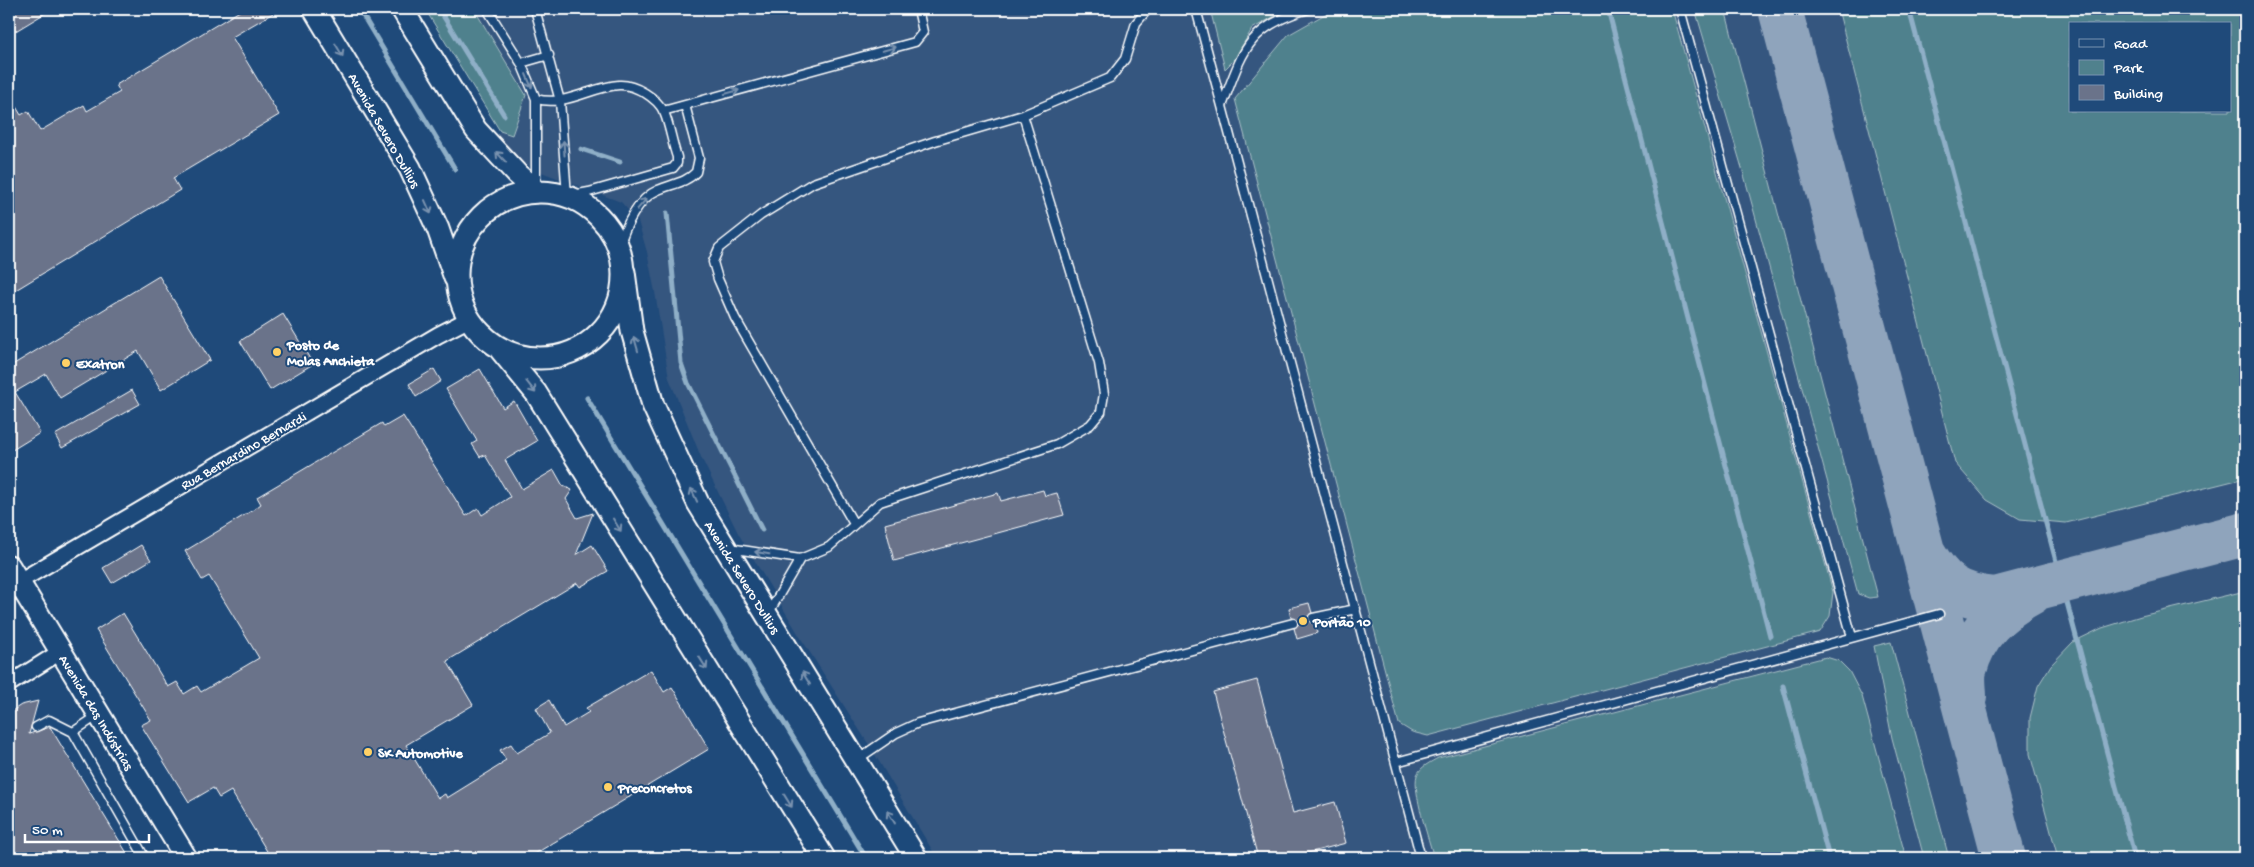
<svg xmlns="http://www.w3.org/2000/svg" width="2254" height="867" font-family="'Gochi Hand',sans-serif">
<rect width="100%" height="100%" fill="#1f4a7a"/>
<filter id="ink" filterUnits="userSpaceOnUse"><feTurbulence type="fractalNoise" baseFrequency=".02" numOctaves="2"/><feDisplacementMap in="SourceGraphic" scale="10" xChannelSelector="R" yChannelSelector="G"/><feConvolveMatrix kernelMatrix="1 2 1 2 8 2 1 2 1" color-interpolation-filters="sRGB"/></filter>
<g filter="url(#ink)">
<path fill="#36567f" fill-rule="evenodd" d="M 425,9 L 2245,9 L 2245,858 L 937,858 L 871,748 L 802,640 L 738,533 L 701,457 L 669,378 L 655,292 L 647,252 L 638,221 L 621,202 L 536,170 L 511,156 L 495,140 L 500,131 ZM 2070,24 L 2230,24 L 2230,111 L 2070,111 Z"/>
<path fill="#50818d" stroke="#a8c0c6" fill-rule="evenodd" d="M 425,9 L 474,9 L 526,95 L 512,135 L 500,131 Z
M 1210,9 L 1287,9 L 1252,29 L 1234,60 L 1225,69 Z
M 1340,9 L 1672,9 L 1833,592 L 1830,616 L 1820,632 L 1428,736 L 1412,732 L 1399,724 L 1235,99 L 1288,35 L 1327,13 Z
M 1695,9 L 1725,9 L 1878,597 L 1869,598 L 1858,594 L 1744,175 Z
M 1838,9 L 2239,9 L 2245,31 L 2245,478 L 2066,523 L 2020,519 L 1987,500 L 1955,463 ZM 2070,24 L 2230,24 L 2230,111 L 2070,111 Z
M 2245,591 L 2245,858 L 2058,858 L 2030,754 L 2030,718 L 2038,686 L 2051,665 L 2073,642 L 2102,628 L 2141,616 Z
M 1891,642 L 1949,858 L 1924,858 L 1892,738 L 1874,646 Z
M 1826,657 L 1839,661 L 1849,671 L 1862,696 L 1906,858 L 1434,858 C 1429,840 1412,791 1417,775 C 1420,767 1431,762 1438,758 Z"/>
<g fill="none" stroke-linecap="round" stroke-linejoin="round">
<path stroke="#8fafc7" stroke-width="5" d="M 359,9 L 455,169
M 439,9 L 504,115
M 1608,9 L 1770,636
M 1909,9 L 2135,858
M 581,149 L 620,162
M 667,213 L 681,363 L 688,383 L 762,530
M 587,398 L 866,858
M 1783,686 L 1829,858"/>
<path stroke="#8fa4bc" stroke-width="44" d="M 1780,9 L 2004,858
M 1924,553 C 1942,584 1957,596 1995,599 L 2245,534
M 1965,697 C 1965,689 1963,678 1965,670 C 1975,632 1998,611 2031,593"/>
</g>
<path fill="#6a738a" stroke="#fff" d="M 9,9 L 52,9 L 9,35 Z
M 243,9 L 280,9 L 232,37 L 279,115 L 173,178 L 180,190 L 9,294 L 9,95 L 21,115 L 28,111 L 40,131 L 84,105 L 87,111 L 120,92 L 116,85 Z
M 159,276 L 210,360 L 161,390 L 138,351 L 60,398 L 46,374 L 15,392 L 40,433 L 9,452 L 9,367 Z
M 283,314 L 313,364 L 270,390 L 240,341 Z
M 434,369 L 441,381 L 416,397 L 409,384 Z
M 480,369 L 503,408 L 514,401 L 537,441 L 505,460 L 522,489 L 554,470 L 563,486 L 572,490 L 566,499 L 577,518 L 593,513 L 576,555 L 592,545 L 608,571 L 580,587 L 577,583 L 447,661 L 473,705 L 406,745 L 438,798 L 445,794 L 447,798 L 502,764 L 501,763 L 506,760 L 500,750 L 511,744 L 517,753 L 550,733 L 536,708 L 549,700 L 564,727 L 589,712 L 586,708 L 651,670 L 664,692 L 672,687 L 709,749 L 528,858 L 271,858 L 231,791 L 219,798 L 213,788 L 189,802 L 141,725 L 151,720 L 96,630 L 123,613 L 168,687 L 177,682 L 184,694 L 197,686 L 201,692 L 259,658 L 209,576 L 202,580 L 185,551 L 253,510 L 261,504 L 257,497 L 382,423 L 384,427 L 403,416 L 466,516 L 478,508 L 482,515 L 510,497 L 485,455 L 480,457 L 472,444 L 477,441 L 446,389 Z
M 132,390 L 140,404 L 62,448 L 55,435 Z
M 1043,490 L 1045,496 L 1057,493 L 1064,515 L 894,561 L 885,524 L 998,493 L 1001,501 Z
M 141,545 L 151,560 L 112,583 L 103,568 Z
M 1309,603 L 1312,613 L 1308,616 L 1308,620 L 1315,623 L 1317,633 L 1297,639 L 1294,628 L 1298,625 L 1298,621 L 1291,618 L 1289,608 Z
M 1257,680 L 1293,813 L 1335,802 L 1346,843 L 1304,854 L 1305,858 L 1258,858 L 1213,692 Z
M 38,701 L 29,734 L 50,727 L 130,858 L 9,858 L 9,713 L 21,705 Z"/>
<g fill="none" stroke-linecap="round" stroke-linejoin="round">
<defs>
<path id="lane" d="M 487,9 L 521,63 L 536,99 C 566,107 590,87 619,85 C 635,84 657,98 664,112 C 670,126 672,143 677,157 L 677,163 L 673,168 L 589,192 L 567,196 L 560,101 L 535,9
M 1196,9 L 1222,106
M 1308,9 C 1247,27 1243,51 1222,106 L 1421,858
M 1680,9 L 1852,637
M 521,63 L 549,55
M 663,111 L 915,42 L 923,32 L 918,9
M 536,187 L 536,99
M 619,247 C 625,227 638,198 658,190 C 671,184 686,183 696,172 L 699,158 L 685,105
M 854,524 L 735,318 L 718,279 L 713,262 L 719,248 L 761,215 L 813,183 L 935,141 L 1023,115 L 1110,78 L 1125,59 L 1136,23 L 1148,9
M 729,548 L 800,559 L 829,547 L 880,502 L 1057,444 L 1090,425 L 1101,412 L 1104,394 L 1099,363 L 1023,115
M 768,614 L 800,559
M 1313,618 L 1356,609
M 97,716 L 73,732 L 145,858
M 36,727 L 49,720 L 73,732
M 858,759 L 896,733 L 918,723 L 1293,623
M 1396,762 L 1939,614"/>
<path id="street" d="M 18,582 L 438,335 L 469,319
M 9,684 L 60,652"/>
<path id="secondary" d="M 314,9 L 410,168 L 438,229 L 455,278
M 402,9 L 476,130 L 517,174 L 536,191
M457 275a83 83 0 1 1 166 0a83 83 0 1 1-166 0Z
M 624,272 L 632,331 L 653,405 L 698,503 L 916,858
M 500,349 L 536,393 L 824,858
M 9,566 L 186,858"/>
</defs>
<use href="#lane" stroke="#fff" stroke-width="11"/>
<use href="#street" stroke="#fff" stroke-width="19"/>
<use href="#secondary" stroke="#fff" stroke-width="25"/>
<use href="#lane" stroke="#1f4a7a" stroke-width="8"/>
<use href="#street" stroke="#1f4a7a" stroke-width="15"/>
<use href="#secondary" stroke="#1f4a7a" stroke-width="21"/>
</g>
<defs><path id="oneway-shaft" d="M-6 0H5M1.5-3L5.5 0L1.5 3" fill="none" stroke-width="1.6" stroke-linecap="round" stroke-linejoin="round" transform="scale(1.25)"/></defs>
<g stroke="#7992af">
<use href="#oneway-shaft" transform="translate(889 49) rotate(-15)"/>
<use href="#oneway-shaft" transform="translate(339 50) rotate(59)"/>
<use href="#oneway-shaft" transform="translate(529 81) rotate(67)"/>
<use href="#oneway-shaft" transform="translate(732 92) rotate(-15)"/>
<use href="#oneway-shaft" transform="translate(564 148) rotate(-94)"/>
<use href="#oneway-shaft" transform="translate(501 157) rotate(-133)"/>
<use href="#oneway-shaft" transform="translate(642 204) rotate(-49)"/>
<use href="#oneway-shaft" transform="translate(428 207) rotate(66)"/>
<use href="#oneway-shaft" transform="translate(636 344) rotate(-106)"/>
<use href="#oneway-shaft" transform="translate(531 387) rotate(52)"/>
<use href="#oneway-shaft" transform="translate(694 495) rotate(-115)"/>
<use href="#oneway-shaft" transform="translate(617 525) rotate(58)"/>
<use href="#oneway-shaft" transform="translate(762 553) rotate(-171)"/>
<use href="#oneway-shaft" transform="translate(703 663) rotate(58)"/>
<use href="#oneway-shaft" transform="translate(806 678) rotate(-122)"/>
<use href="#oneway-shaft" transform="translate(788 801) rotate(58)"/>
<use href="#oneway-shaft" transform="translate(891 817) rotate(-122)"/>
</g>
</g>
<g fill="#ffd166" stroke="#1f4a7a" stroke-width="2">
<circle cx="277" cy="352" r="5"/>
<circle cx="66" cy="363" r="5"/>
<circle cx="1303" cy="621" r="5"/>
<circle cx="368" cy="752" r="5"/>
<circle cx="608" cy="787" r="5"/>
</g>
<g text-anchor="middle" stroke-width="4" stroke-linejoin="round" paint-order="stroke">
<g font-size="14" fill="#fff" stroke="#1f4a7a">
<text transform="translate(385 130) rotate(60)" y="5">Avenida Severo Dullius</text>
<text transform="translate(243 450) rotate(-30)" y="5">Rua Bernardino Bernardi</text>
<text transform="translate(743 577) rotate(58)" y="5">Avenida Severo Dullius</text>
<text transform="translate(97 712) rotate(59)" y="5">Avenida das Indústrias</text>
</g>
<g font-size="14" font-weight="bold" fill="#fff" stroke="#1f4a7a" text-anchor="start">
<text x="287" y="349">Posto de<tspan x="287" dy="16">Molas Anchieta</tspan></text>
<text x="76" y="368">Exatron</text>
<text x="1313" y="626">Portão 10</text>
<text x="378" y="757">SK Automotive</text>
<text x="618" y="792">Preconcretos</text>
</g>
</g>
<rect width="2254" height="867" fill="none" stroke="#1f4a7a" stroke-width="30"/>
<rect x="15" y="15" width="2224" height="837" fill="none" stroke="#fff" stroke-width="2" filter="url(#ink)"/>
<rect x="2069" y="22" width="162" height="90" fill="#1f4a7a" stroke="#7992af"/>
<rect x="2079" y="39" width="25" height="8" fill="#1f4a7a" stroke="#7992af"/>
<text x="2114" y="48" font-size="15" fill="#ffffff">Road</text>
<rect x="2079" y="60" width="25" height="15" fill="#50818d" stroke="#7992af"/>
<text x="2114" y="72" font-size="15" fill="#ffffff">Park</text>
<rect x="2079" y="85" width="25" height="15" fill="#6a738a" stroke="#7992af"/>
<text x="2114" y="98" font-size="15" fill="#ffffff">Building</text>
<path d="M25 834v8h124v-8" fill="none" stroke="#ffffff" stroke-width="2.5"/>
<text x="32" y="834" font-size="15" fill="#ffffff" stroke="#1f4a7a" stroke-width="4" paint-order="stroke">50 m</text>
</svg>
